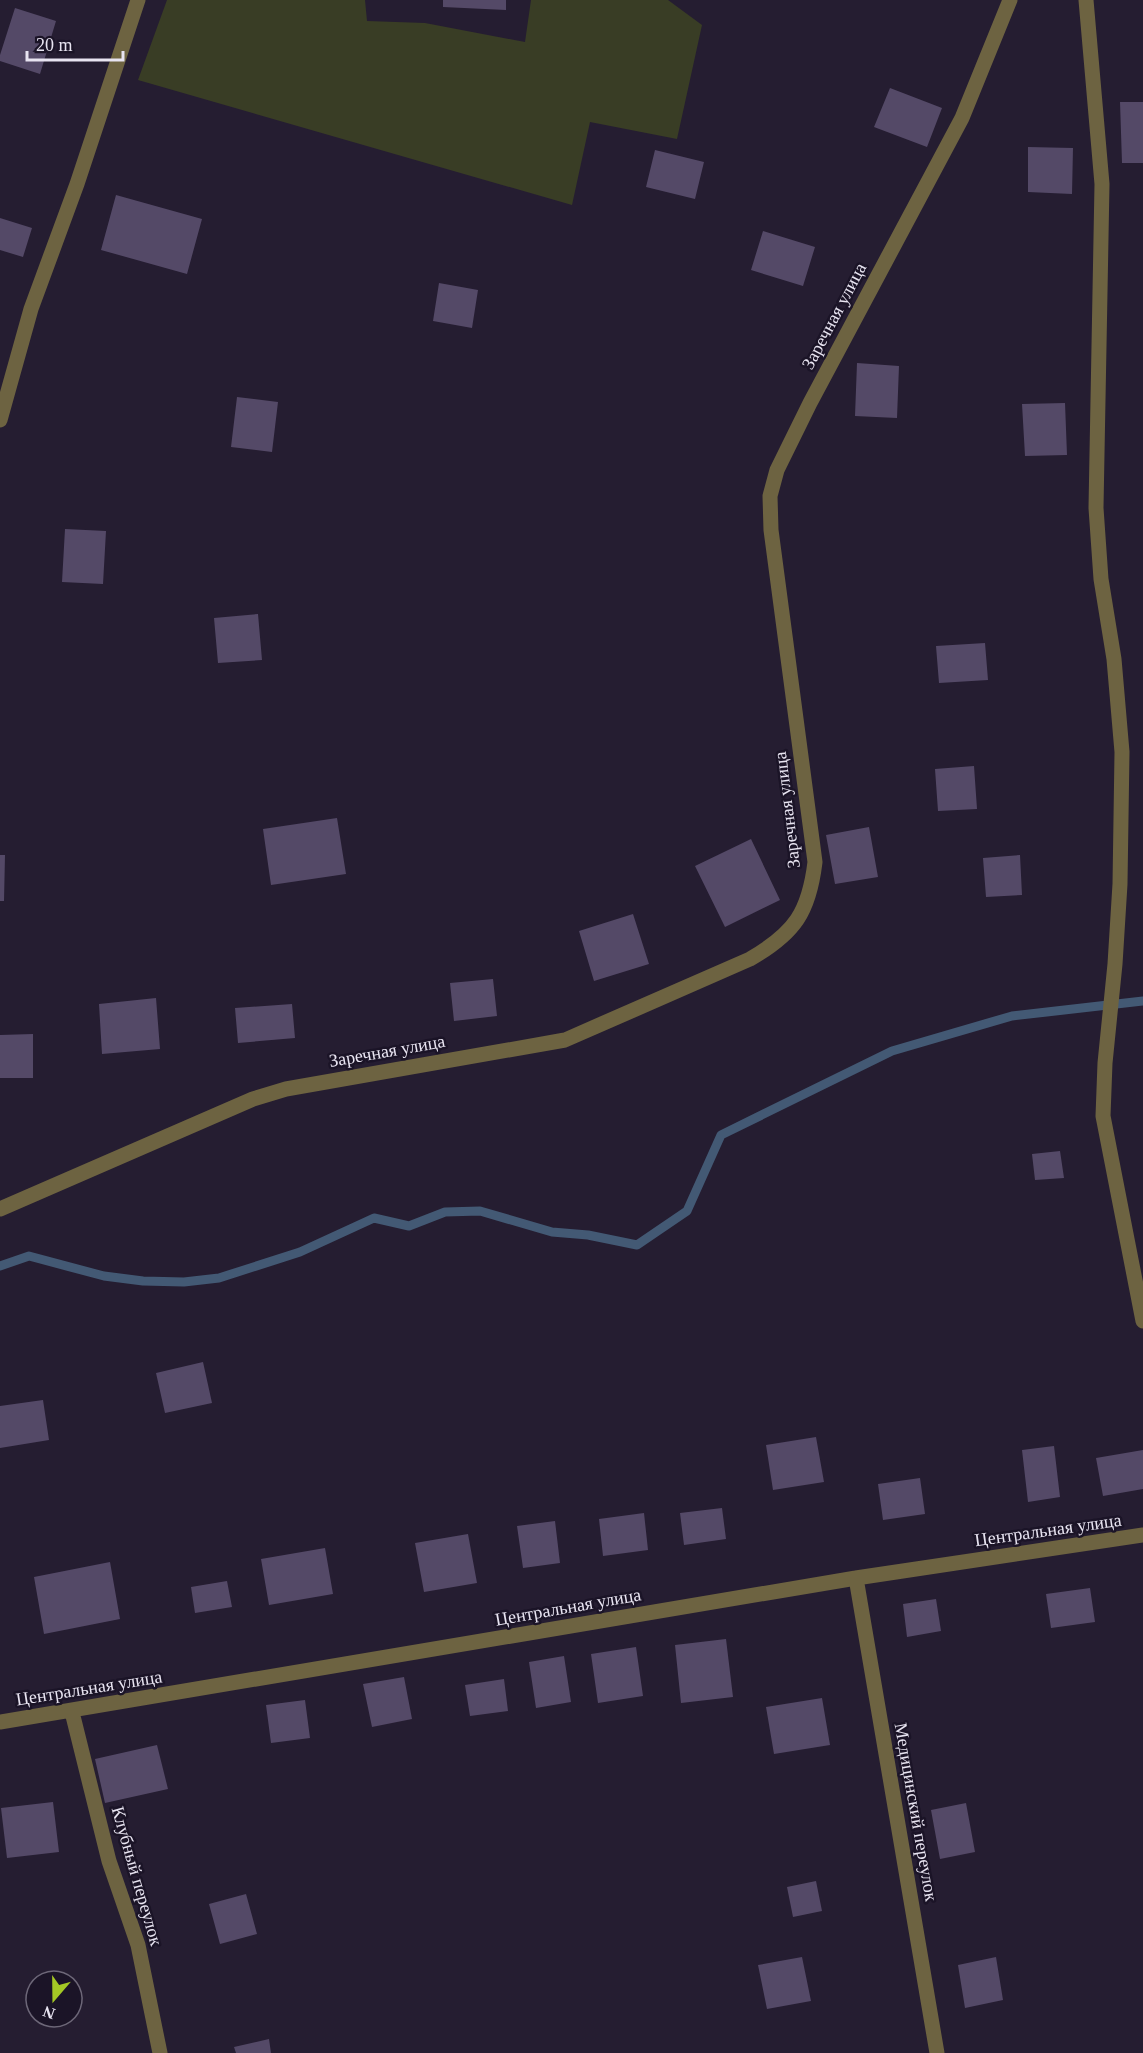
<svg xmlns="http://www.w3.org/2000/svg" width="1143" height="2053" font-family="'Times New Roman',serif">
<rect width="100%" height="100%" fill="#251d31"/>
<path fill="#393d25" d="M 167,0 L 365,0 L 367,21 L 425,23 L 525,42 L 531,0 L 668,0 L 702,25 L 677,139 L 590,122 L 572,205 L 138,80 Z"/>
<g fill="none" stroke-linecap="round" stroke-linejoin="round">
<path stroke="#435974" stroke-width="9" d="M 0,1266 L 29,1256 L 104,1276 L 143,1281 L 184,1282 L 219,1278 L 300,1252 L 374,1218 L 409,1226 L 445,1212 L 480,1211 L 552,1232 L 588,1235 L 637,1245 L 687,1211 L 721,1135 L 892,1051 L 1012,1016 L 1143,1001"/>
</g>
<path fill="#544967" d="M 443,0 L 506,0 L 506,10 L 443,7 Z
M 15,8 L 56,21 L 40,74 L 0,61 L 0,55 Z
M 890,88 L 942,108 L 927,147 L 874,127 Z
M 1120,102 L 1143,102 L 1143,163 L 1122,163 Z
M 1028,147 L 1073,148 L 1072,194 L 1028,192 Z
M 655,150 L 704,162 L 695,199 L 646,187 Z
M 116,195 L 202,219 L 187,274 L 101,250 Z
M 0,218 L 32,228 L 23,257 L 0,250 Z
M 763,231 L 815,247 L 803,286 L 751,270 Z
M 439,283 L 478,290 L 472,328 L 433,321 Z
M 857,363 L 899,366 L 897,418 L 855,416 Z
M 237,397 L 278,402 L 272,452 L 231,447 Z
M 1065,403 L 1067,455 L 1025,456 L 1022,404 Z
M 65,529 L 106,531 L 103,584 L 62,582 Z
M 258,614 L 262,660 L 218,663 L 214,618 Z
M 985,643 L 988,680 L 939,683 L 936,646 Z
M 974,766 L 977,809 L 938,811 L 935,769 Z
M 337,818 L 346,874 L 271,885 L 263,829 Z
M 869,827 L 878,877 L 835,884 L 826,835 Z
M 751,839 L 780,900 L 725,927 L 695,866 Z
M 0,855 L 5,855 L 4,901 L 0,901 Z
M 1020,855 L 1022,895 L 986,897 L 983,858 Z
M 633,914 L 649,964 L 594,981 L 579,931 Z
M 493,979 L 497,1016 L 454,1021 L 450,983 Z
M 156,998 L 160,1049 L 102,1054 L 99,1004 Z
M 292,1004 L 295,1038 L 238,1043 L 235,1008 Z
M 33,1034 L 33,1078 L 0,1078 L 0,1035 Z
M 1060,1151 L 1064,1178 L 1035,1180 L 1032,1154 Z
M 203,1362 L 212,1403 L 165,1413 L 156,1373 Z
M 43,1400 L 49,1440 L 0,1448 L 0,1406 Z
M 816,1437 L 824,1482 L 773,1490 L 766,1445 Z
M 1054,1446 L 1060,1497 L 1028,1502 L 1022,1450 Z
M 1143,1450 L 1143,1489 L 1103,1496 L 1096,1458 Z
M 920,1478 L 925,1514 L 883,1520 L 878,1484 Z
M 722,1508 L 726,1539 L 684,1545 L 680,1513 Z
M 644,1513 L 648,1550 L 603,1556 L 599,1519 Z
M 555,1521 L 560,1563 L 523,1568 L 517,1526 Z
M 468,1534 L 477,1583 L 424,1592 L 415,1543 Z
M 325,1548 L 333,1594 L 269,1605 L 261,1559 Z
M 110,1562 L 120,1619 L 44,1634 L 34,1577 Z
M 227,1581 L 232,1607 L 195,1613 L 191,1587 Z
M 1090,1588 L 1095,1622 L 1051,1628 L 1046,1594 Z
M 936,1599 L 941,1631 L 907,1637 L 903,1604 Z
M 726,1639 L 733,1697 L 681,1703 L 675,1645 Z
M 636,1647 L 643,1696 L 598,1703 L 591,1654 Z
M 564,1656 L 571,1702 L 536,1708 L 529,1662 Z
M 404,1677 L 412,1719 L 372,1727 L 363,1684 Z
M 504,1679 L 508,1711 L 470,1716 L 465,1685 Z
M 822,1698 L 830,1745 L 774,1754 L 766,1707 Z
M 305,1700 L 310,1738 L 271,1743 L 266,1705 Z
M 157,1745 L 168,1789 L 105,1803 L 95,1759 Z
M 53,1802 L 59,1852 L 7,1858 L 1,1808 Z
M 966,1803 L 975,1852 L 940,1859 L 931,1810 Z
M 816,1881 L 822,1911 L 793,1917 L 787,1887 Z
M 246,1894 L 257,1934 L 220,1944 L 209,1904 Z
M 802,1957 L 811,2001 L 767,2009 L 758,1965 Z
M 996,1957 L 1003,2000 L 965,2008 L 958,1965 Z
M 269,2039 L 271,2053 L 236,2053 L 234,2047 Z"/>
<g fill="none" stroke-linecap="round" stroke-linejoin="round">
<path stroke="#6d6341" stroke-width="15" d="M 1086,0 L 1102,184 L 1096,508 L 1101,579 L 1114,659 L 1122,752 L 1120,884 L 1115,964 L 1105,1063 L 1103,1116 L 1143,1321
M 0,420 L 31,309 L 77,184 L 138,0
M 0,1209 L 253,1099 L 286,1089 L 565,1040 L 750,959 C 795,933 809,912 815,862 L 771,530 L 770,496 L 777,470 L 810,403 L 962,118 L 1010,0
M 856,1578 L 937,2053
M 72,1712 L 109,1861 L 138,1945 L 160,2053
M 0,1722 L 856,1578 L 1143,1535"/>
</g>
<g text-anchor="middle" stroke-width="5" stroke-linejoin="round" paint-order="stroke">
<g font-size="18" fill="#e8e4f1" stroke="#1b1427">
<text transform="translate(834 316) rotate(-62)" y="6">Заречная улица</text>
<text transform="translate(787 810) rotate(-97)" y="6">Заречная улица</text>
<text transform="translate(387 1051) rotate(-10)" y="6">Заречная улица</text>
<text transform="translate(1048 1530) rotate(-8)" y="6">Центральная улица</text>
<text transform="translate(568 1607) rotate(-10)" y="6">Центральная улица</text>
<text transform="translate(89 1688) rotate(-9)" y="6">Центральная улица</text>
<text transform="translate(916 1812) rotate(80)" y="6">Медицинский переулок</text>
<text transform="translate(137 1876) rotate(74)" y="6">Клубный переулок</text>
</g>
</g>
<g transform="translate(54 1999) rotate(200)"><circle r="28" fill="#1b1427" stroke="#6d6778" stroke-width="1.5"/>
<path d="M0-4.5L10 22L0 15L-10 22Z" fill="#a4c825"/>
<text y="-9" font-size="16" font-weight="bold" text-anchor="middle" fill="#e8e4f1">N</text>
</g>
<path d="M27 51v9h96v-9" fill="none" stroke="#e8e4f1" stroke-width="3"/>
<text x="36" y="51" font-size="18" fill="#e8e4f1" stroke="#1b1427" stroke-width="4.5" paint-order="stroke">20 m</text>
</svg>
